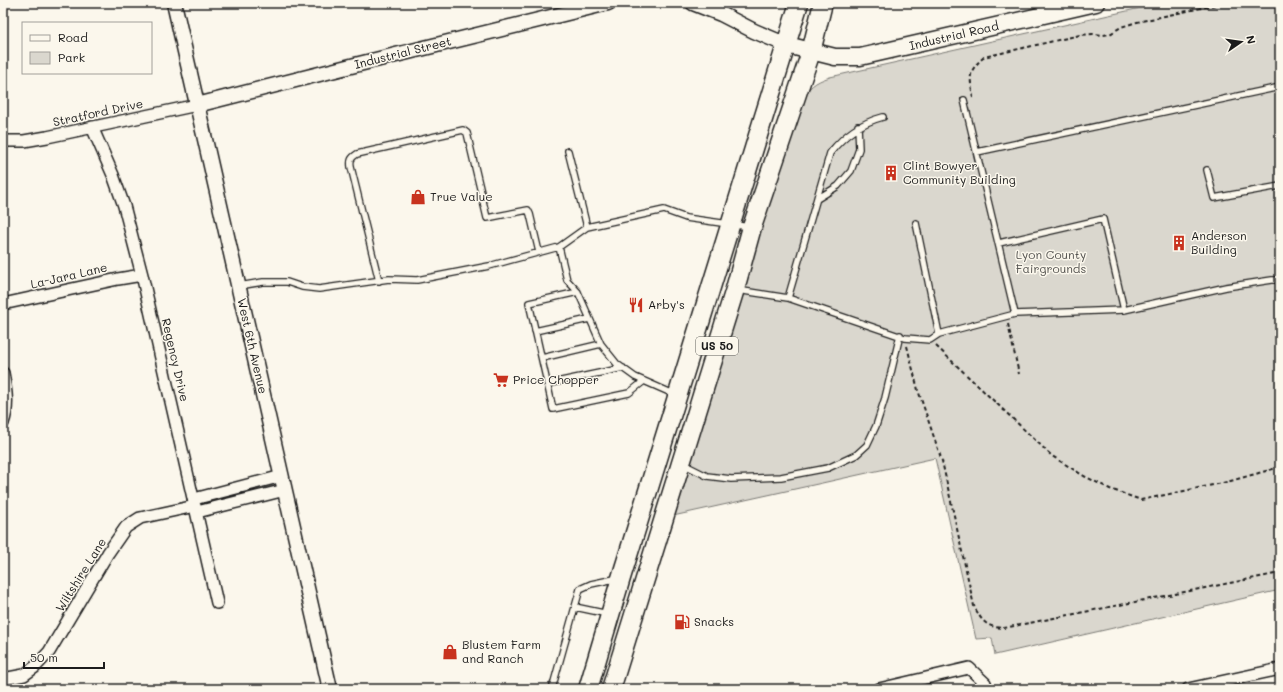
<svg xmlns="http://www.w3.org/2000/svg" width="1283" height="692" font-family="Mali,sans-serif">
<rect width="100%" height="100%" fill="#fbf7ec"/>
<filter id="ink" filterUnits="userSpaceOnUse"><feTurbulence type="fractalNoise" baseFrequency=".025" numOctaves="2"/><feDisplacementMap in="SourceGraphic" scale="8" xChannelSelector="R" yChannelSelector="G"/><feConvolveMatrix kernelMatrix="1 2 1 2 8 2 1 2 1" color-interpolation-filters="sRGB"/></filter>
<g filter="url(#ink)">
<path fill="#dad7ce" stroke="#7b7a75" d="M 1163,3 L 1280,3 L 1280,590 L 995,655 L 992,638 L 976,639 L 935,458 L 673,516 L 800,101 C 809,87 814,82 830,77 Z"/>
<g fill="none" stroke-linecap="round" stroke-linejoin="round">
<defs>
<path id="service" d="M 964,100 L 1015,314
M 568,151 L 587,227 L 664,210 L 686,218 L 750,227
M 977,152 L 1280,87
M 1207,170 L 1214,198 L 1280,186
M 817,199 L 838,186 L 851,171 L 859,149 L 858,126
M 916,223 L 939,334
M 999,243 L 1103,219 L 1124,310
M 559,247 L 567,280 L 578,292 L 601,344 L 617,364 L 635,377 L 676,395
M 379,281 L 351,167 C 350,160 351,158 357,154 L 463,130 L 467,133 L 487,218 L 528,210 L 530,214 L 539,252
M 239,286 L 263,282 L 287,282 L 302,287 L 319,289 L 389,279 L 417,280 L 489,266 L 559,247 L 587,227
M 737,290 L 788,298 L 905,338 L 930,340 L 939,334 L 1015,314 L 1124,310 L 1226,287 L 1272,280 L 1280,280
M 578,292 L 529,303 L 553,409 L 629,393 L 644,381
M 788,298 L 830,153 C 844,135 860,123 883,117
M 535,331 L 589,319
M 542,358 L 601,344
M 547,384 L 623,368
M 683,464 L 707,476 L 731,479 L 781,477 L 828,468 L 856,455 L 867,445 L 876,426 L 885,398 L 900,335
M 575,607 L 608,614
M 552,689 L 580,589 L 591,584 L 619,578"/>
<path id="minor" d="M 92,127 L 113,175 L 124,206 L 142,275 L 217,603
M 3,141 L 24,141 L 47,137 L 197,105
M 3,304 L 118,279 L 142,275
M 3,373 C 6,390 9,406 3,423
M 194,499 L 282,476
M 197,512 L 285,490
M 3,679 L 24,675 L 35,667 L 49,652 L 108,553 L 126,527 L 140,518 L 195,506
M 879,689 L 969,668 L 985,683 L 987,689
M 1188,689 L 1280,669"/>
<path id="tertiary" d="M 174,3 L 330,689
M 693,3 L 721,14 L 754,31 L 787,45
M 197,105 L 355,65 L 608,3"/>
<path id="secondary" d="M 787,45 L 835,57 L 860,57 L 1096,3"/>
<path id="primary" d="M 588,689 L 621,578 L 799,3
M 611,689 L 735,289 L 752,227 L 811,52 L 823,3"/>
</defs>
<use href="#service" stroke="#1c1c1c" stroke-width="8"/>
<use href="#minor" stroke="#1c1c1c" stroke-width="14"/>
<use href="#tertiary" stroke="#1c1c1c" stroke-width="17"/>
<use href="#secondary" stroke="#1c1c1c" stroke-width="19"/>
<use href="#primary" stroke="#1c1c1c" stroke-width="21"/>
<path stroke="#1c1c1c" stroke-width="2" stroke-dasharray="4 3" stroke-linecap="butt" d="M 973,98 C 970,76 967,72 984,57 L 1080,35 L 1093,34 L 1103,35 L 1110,34 L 1121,27 L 1137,22 L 1224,3
M 1008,324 L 1019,374
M 907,346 L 918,390 L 942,461 L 974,606 C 982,622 986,627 1004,628 L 1280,573
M 936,346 L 1052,456 L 1084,476 L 1110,489 L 1141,500 L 1227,482 L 1280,467"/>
<use href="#service" stroke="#fbf7ec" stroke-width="5.5"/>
<use href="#minor" stroke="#fbf7ec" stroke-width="11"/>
<use href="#tertiary" stroke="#fbf7ec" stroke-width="14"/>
<use href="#secondary" stroke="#fbf7ec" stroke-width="16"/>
<use href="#primary" stroke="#fbf7ec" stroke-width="18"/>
</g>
</g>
<defs>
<symbol id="building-bare" viewBox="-9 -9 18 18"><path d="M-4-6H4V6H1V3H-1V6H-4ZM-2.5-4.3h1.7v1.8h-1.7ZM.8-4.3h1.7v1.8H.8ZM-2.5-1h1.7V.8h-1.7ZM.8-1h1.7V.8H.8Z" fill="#c8321e" stroke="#fbf7ec" stroke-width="2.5" paint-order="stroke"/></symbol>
<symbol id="shop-bare" viewBox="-9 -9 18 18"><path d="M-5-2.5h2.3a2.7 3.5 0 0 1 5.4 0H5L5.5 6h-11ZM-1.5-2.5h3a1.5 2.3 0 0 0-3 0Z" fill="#c8321e" stroke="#fbf7ec" stroke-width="2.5" paint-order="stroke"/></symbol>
<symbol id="restaurant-bare" viewBox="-9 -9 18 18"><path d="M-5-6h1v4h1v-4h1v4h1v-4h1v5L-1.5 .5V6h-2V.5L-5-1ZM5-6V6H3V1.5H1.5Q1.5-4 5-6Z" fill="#c8321e" stroke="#fbf7ec" stroke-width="2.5" paint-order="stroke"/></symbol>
<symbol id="supermarket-bare" viewBox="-9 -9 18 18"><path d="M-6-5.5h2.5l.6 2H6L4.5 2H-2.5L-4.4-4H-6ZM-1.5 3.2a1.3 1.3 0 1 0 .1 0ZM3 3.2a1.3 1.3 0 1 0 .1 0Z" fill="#c8321e" stroke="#fbf7ec" stroke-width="2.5" paint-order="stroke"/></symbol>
<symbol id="fuel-bare" viewBox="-9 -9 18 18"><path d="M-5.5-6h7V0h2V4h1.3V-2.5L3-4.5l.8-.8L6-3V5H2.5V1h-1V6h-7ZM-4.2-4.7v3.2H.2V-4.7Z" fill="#c8321e" stroke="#fbf7ec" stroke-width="2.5" paint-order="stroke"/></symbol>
</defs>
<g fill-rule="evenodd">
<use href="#building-bare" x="880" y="162" width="22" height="22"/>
<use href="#shop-bare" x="407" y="186" width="22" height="22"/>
<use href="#building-bare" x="1168" y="232" width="22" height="22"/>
<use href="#restaurant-bare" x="625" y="294" width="22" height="22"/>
<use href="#supermarket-bare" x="490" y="369" width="22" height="22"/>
<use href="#fuel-bare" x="671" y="611" width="22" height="22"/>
<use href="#shop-bare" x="439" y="641" width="22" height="22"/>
</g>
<g text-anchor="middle" stroke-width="3" stroke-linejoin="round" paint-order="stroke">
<rect fill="#fbf7ec" stroke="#5f5e5a" stroke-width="1" x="696" y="337" width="42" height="18" rx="3"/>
<g font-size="11" font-weight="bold" fill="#1c1c1c">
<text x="717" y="350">US 50</text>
</g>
<g font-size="12" fill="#1c1c1c" stroke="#fbf7ec">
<text transform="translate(954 36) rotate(-13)" y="4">Industrial Road</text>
<text transform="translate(403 53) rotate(-14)" y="4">Industrial Street</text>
<text transform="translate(98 113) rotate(-12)" y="4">Stratford Drive</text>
<text transform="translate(69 276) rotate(-13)" y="4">La-Jara Lane</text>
<text transform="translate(252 346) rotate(77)" y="4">West 6th Avenue</text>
<text transform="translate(175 360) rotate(77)" y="4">Regency Drive</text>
<text transform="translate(81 575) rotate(-58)" y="4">Wiltshire Lane</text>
</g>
<g font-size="12" fill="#1c1c1c" stroke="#fbf7ec" text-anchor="start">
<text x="903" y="170">Clint Bowyer<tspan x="903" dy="14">Community Building</tspan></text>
<text x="430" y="201">True Value</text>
<text x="1191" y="240">Anderson<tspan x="1191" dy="14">Building</tspan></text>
<text x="648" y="309">Arby's</text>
<text x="513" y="384">Price Chopper</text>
<text x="694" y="626">Snacks</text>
<text x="462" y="649">Blustem Farm<tspan x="462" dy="14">and Ranch</tspan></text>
</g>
<g font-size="12" fill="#555451" stroke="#fbf7ec">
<text x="1051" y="259">Lyon County<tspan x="1051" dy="14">Fairgrounds</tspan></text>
</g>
</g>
<rect width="1283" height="692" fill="none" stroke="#fbf7ec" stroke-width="16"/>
<rect x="8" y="8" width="1267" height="676" fill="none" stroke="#1c1c1c" stroke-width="1.5" filter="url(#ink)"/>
<rect x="22" y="22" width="130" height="52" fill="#fbf7ec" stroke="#a29f99"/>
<rect x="30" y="35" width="20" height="6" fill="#fbf7ec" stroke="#a29f99"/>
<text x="58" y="42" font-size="12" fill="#1c1c1c">Road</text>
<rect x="30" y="52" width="20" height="12" fill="#dad7ce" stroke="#a29f99"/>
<text x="58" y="62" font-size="12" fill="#1c1c1c">Park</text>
<g transform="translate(1241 42) rotate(77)" stroke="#fbf7ec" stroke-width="3" paint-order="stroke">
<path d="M0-3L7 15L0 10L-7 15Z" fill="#1c1c1c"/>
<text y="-6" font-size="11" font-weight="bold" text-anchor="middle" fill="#1c1c1c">N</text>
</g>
<path d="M24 662v6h80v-6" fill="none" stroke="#1c1c1c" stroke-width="2"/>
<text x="30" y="662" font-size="12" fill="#1c1c1c" stroke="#fbf7ec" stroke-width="3" paint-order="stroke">50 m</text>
</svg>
